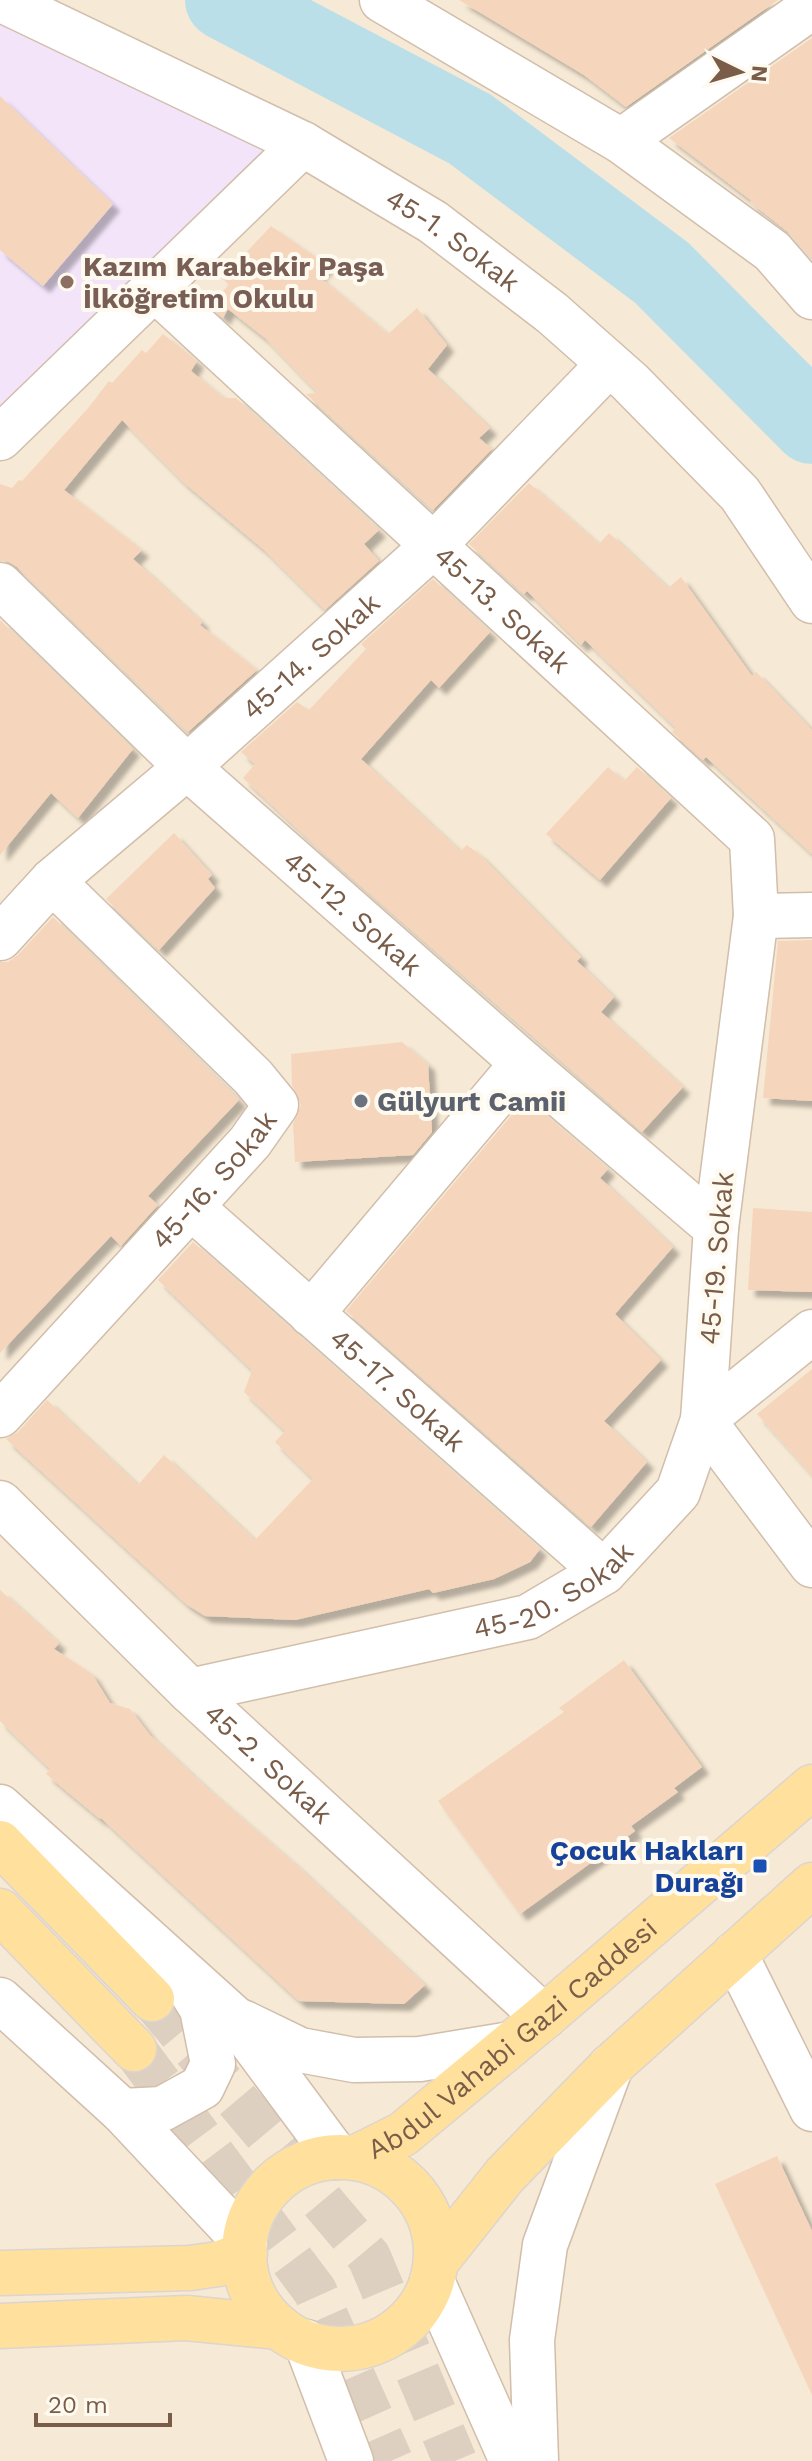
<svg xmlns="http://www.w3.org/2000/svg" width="812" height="2461" font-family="'Work Sans',sans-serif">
<defs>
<filter id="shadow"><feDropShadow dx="7" dy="7" stdDeviation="2" flood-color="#0004"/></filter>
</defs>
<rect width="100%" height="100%" fill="#fef6e7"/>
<path fill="#f6e9d5" d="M 0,0 L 812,0 L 812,2461 L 0,2461 Z"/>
<path fill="#f3e4fa" d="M 0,19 L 268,152 L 0,411 Z"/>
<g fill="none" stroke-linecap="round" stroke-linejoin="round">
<path stroke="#badfe9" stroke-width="80" d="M 225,0 L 470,129 L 662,273 L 812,424"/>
</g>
<path fill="#f5d6bd" filter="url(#shadow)" d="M 459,0 L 778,0 L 626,107 L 584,75 Z
M 812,38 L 812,258 L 787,231 L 750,202 L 752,201 L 669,138 Z
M 0,96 L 113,204 L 43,286 L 0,250 Z
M 271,226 L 327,265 L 317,275 L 388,334 L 417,308 L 447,345 L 428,369 L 490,428 L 479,438 L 492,449 L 433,510 L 306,394 L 318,393 L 265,338 L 228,309 L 223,318 L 209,305 L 229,285 L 222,278 Z
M 163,334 L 197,361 L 191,371 L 224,398 L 236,398 L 379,530 L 364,544 L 379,561 L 325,610 L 263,549 L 183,482 L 122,420 L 64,490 L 142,550 L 133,559 L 202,622 L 200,625 L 257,670 L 188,732 L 17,567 L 7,561 L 0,561 L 0,484 L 12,488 L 19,480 L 22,481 L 89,407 L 109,381 L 112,383 L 142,350 L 146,353 Z
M 529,483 L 599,544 L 609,533 L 668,588 L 681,577 L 752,676 L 756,672 L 812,730 L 812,854 L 706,757 L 703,760 L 672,732 L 676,728 L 585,640 L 581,645 L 527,591 L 524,594 L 469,544 Z
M 433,579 L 490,632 L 439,688 L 431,680 L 361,759 L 460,851 L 467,845 L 480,855 L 581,957 L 577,961 L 614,997 L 601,1012 L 683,1087 L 642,1132 L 322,852 L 243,778 L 255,764 L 241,752 L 297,702 L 309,710 L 366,649 L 361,644 Z
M 0,620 L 133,749 L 78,818 L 51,793 L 0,855 Z
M 608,767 L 624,781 L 637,767 L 671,798 L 600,880 L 546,834 Z
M 174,833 L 212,875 L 208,879 L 215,888 L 159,950 L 106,899 Z
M 53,917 L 239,1100 L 148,1196 L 158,1205 L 121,1246 L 111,1236 L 0,1353 L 0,962 L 8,962 L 18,955 Z
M 812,940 L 812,1101 L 763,1098 L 778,941 Z
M 402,1042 L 428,1064 L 432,1132 L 413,1155 L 295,1162 L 293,1124 L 301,1105 L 292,1085 L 291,1054 Z
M 526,1098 L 608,1169 L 600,1178 L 673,1247 L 615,1314 L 661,1360 L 604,1421 L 647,1462 L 591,1527 L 346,1311 Z
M 753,1208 L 812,1212 L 812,1292 L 748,1290 Z
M 193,1242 L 540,1549 L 530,1562 L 494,1579 L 433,1593 L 429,1589 L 295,1620 L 205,1616 L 186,1604 L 6,1439 L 18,1432 L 47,1400 L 138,1485 L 164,1455 L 255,1540 L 313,1479 L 275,1442 L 285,1431 L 244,1392 L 252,1370 L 158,1280 Z
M 812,1369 L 812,1475 L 757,1414 Z
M 0,1590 L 59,1643 L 54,1649 L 92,1674 L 110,1703 L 130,1709 L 150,1735 L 208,1789 L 295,1864 L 425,1985 L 404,2004 L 299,2001 L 101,1818 L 100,1819 L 46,1774 L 50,1769 L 0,1721 Z
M 624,1660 L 702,1767 L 674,1788 L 678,1792 L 631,1826 L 635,1831 L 520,1914 L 438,1801 L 564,1712 L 559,1708 Z
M 777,2156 L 812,2231 L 812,2395 L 715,2184 Z"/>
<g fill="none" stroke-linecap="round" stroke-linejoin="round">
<path stroke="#ddd0c0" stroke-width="44" stroke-dasharray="44 22" stroke-linecap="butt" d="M 152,1999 L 369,2257 L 455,2461
M 134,2049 L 315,2291 L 391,2461"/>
<defs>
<g id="minor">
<path id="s1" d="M 2,0 L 303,144 L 433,222 L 552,313 L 630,382 L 740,494 L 812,601"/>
<path d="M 382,0 L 621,141 L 772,251 L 812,297"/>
<path d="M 621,141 L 812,7"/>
<path id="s2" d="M 154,288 L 752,839 L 756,916 L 812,915"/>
<path d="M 0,438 L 303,144"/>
<path id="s3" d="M 0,585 L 187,767 L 523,1063 L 716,1228"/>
<path d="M 756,916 L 716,1228 L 703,1420 L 812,1565"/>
<path id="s4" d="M 0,938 L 52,881 L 187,767 L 433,546 L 609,364"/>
<path id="s5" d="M 191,1207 L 604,1572"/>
<path d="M 311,1314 L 523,1063"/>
<path id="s6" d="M 0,1415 L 250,1142 L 276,1105 L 253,1077 L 52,881"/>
<path id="s7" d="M 0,1503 L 190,1691 L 544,2017"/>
<path id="s8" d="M 190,1691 L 528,1617 L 604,1572 L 678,1492 L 703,1420 L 812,1332"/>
<path d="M 0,1807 L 234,2018 L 337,2157"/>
<path d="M 735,1954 L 812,2109"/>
<path d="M 0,2000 L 122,2111 L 245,2242"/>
<path d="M 242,2022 L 300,2050 L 354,2060 L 420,2059 L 511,2044"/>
<path d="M 122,2111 L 162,2109 L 202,2087 L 213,2064 L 202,2009 L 186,1983"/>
<path d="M 432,2281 L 512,2461"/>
<path d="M 306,2342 L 351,2461"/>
<path d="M 536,2461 L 532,2340 L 545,2245 L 611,2066"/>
</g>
<g id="major">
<path d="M 0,1843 L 152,1999"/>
<path d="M 0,1911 L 134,2049"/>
<circle cx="340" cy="2253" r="96"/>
<path id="s9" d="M 355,2158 L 403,2134 L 544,2017 L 812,1787"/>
<path d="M 436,2262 L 505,2175 L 611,2066 L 812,1885"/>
<path d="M 0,2273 L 190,2268 L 218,2264 L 245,2254"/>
<path d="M 0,2326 L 186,2318 L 279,2327"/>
</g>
</defs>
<use href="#minor" stroke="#d1beab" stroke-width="47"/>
<use href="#major" stroke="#dcd5d0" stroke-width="47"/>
<use href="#minor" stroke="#fff" stroke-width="44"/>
<use href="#major" stroke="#ffe09d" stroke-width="44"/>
</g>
<circle fill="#8d6e63" stroke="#fffaef" stroke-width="3" cx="67" cy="282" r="8"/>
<circle fill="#6b7280" stroke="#fffaef" stroke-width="3" cx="361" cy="1101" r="8"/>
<rect fill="#1a4fb4" stroke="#fffaef" stroke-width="3" x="752" y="1858" width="16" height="16" rx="4"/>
<g text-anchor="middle" stroke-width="8" stroke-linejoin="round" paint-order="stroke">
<g font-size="28" fill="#7a5d49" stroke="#fffaef">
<text dy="10" stroke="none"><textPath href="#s1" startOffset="512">45-1. Sokak</textPath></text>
<text dy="10" stroke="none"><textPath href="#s2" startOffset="474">45-13. Sokak</textPath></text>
<text dy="10" stroke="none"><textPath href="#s4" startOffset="420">45-14. Sokak</textPath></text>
<text dy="10" stroke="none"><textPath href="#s3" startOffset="482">45-12. Sokak</textPath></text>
<text dy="10" stroke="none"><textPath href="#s6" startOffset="318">45-16. Sokak</textPath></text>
<text transform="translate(716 1258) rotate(-85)" y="10">45-19. Sokak</text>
<text dy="10" stroke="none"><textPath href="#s5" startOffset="276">45-17. Sokak</textPath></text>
<text dy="10" stroke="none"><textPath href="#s8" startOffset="380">45-20. Sokak</textPath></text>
<text dy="10" stroke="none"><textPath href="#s7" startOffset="374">45-2. Sokak</textPath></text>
<text dy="10" stroke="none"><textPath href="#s9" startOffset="198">Abdul Vahabi Gazi Caddesi</textPath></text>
</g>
<g font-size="28" font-weight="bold" fill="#785e54" stroke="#fffaef" text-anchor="start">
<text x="83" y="276">Kazım Karabekir Paşa<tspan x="83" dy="32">İlköğretim Okulu</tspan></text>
</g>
<g font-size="28" font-weight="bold" fill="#5b616d" stroke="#fffaef" text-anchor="start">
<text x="377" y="1111">Gülyurt Camii</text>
</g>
<g font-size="28" font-weight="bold" fill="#164399" stroke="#fffaef" text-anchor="end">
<text x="744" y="1860">Çocuk Hakları<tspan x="744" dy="32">Durağı</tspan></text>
</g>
</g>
<g transform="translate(740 72) rotate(95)" stroke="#fffaef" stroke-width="6" paint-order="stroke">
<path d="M0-6L14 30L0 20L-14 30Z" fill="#7a5d49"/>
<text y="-12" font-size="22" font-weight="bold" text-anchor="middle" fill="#7a5d49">N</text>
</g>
<path d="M36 2413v12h134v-12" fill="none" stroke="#7a5d49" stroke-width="4"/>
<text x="48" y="2413" font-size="24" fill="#7a5d49" stroke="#fffaef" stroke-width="6" paint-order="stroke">20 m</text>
</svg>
